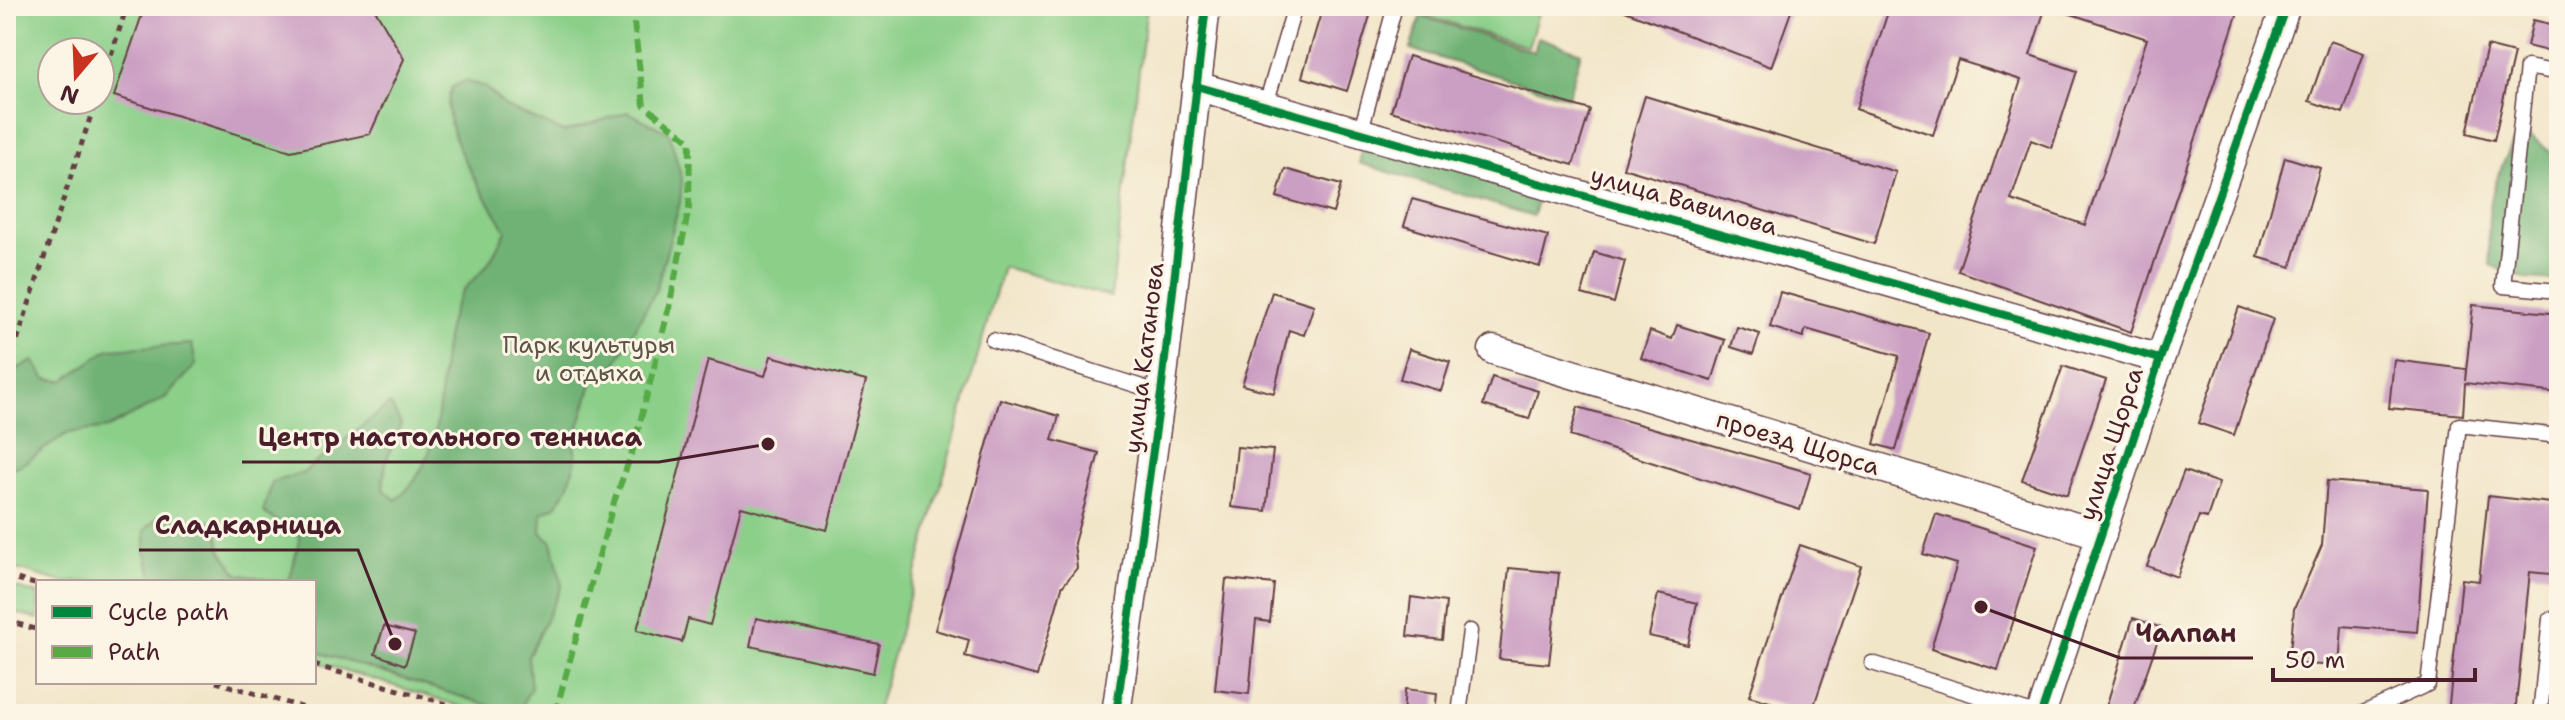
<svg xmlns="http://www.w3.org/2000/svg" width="2565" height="720" font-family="'Shantell Sans',sans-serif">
<rect width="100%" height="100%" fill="#fcf5e5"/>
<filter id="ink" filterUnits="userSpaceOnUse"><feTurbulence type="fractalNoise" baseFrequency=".0125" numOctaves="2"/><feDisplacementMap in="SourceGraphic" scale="16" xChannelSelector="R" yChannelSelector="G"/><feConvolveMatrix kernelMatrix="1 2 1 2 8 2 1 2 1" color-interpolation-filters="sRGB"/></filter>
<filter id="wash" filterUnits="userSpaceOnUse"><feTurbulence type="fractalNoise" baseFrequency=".006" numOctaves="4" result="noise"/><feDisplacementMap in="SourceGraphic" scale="32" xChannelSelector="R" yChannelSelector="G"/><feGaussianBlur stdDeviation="1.8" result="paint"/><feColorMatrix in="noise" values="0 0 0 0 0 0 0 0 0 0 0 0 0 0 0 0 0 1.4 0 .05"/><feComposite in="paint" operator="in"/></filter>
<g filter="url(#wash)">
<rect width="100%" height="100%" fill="#f2e6c9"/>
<path fill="#8bcf89" stroke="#6a775a" stroke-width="2" fill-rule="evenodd" d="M 6,6 L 1147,6 L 1111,297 L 1003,267 L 876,714 L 485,714 L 314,661 L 314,582 L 62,582 L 6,566 ZM 52,52 L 100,52 L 100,100 L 52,100 Z
M 1427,6 L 1528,6 L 1539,10 L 1528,47 L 1424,15 Z
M 6,585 L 38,594 L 38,619 L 6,610 Z"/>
<path fill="#70b275" stroke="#5d6850" stroke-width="2" d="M 1421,16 L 1534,52 L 1538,37 L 1581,52 L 1568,97 L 1410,49 Z
M 465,81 L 485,87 L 506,107 L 564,132 L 628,112 L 669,133 L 682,179 L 680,202 L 656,290 L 614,367 L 595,373 L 574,444 L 576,459 L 568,487 L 556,506 L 542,513 L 541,532 L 552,542 L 562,586 L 528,657 L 531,688 L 517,714 L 314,651 L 314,582 L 289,582 L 300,537 L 263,512 L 272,482 L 303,473 L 390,404 L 401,424 L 386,461 L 383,489 L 396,500 C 460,446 427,360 459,297 C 464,286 477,278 484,269 C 493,258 499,243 506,231 C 486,193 434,130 452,87 Z
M 2528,134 L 2559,159 L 2559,281 L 2526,279 L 2490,265 C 2485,210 2490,187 2516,137 Z
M 1365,139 L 1540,192 L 1533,216 L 1359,163 Z
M 192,344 L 196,365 L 165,398 L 108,428 L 68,433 L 21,465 L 6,470 L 6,400 L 16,369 L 33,361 L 46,379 L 63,381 L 109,349 Z
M 158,517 L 215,522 L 221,550 L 238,574 L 280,582 L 154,582 L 145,551 L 145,530 Z"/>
<g id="blocks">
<path fill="#cb9ec3" d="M 145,6 L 373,6 L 404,59 L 370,134 L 291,151 L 114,96 Z
M 1323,6 L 1373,6 L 1347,91 L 1302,77 Z
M 1612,6 L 1793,6 L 1771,67 Z
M 1890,6 L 2046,6 L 2030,55 L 2077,71 L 2052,148 L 2031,140 L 2011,200 L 2085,225 L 2147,39 L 2059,10 L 2060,6 L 2240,6 L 2131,332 L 1958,271 L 2021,80 L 1958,60 L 1933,135 L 1856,109 Z
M 2533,20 L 2559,26 L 2559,54 L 2527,46 Z
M 2330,41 L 2364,53 L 2343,113 L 2309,101 Z
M 2487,46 L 2514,53 L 2494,140 L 2467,133 Z
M 1408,56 L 1590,110 L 1573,165 L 1391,111 Z
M 1645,96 L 1896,172 L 1874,244 L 1623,168 Z
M 2285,157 L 2320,168 L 2291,267 L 2258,257 Z
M 1285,169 L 1341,185 L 1333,213 L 1277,197 Z
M 1412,199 L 1548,236 L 1540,267 L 1404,226 Z
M 1594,252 L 1625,261 L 1614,303 L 1582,294 Z
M 1272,292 L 1314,305 L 1304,335 L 1289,330 L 1274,393 L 1242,385 Z
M 1780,292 L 1929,333 L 1896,450 L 1874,444 L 1899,356 L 1806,329 L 1803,337 L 1770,327 Z
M 2473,305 L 2559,314 L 2559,393 L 2465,383 L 2463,415 L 2389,408 L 2394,360 L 2466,369 L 2465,381 Z
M 2239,307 L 2273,319 L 2234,435 L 2198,423 Z
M 1677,325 L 1725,340 L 1712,381 L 1641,358 L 1650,331 L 1672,339 Z
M 1737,327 L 1760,334 L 1753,354 L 1731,347 Z
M 1409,349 L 1450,362 L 1441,391 L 1400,379 Z
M 771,356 L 866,381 L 827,530 L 741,507 L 710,625 L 688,619 L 682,642 L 637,630 L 708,360 L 765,376 Z
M 2063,366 L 2106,380 L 2067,495 L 2022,480 Z
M 1492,377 L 1538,391 L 1529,419 L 1483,405 Z
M 1000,399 L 1059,416 L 1052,440 L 1099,453 L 1074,543 L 1077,568 L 1062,587 L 1037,676 L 965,656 L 969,640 L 935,630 Z
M 1578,407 L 1811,473 L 1800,510 L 1570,436 Z
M 1237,447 L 1273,450 L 1266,511 L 1231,507 Z
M 2184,471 L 2219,483 L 2207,518 L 2199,516 L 2177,577 L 2147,566 Z
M 2327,481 L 2428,489 L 2417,632 L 2342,626 L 2339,666 L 2289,663 L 2294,609 L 2322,545 Z
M 2488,496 L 2559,504 L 2559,575 L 2530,572 L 2515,714 L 2448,714 L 2462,579 L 2479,581 Z
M 1936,514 L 2037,546 L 1998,670 L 1931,649 L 1957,564 L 1923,554 Z
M 1800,545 L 1861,566 L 1811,714 L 1749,696 Z
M 1509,568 L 1559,573 L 1549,664 L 1499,659 Z
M 1226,579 L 1274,584 L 1270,622 L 1256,620 L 1249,694 L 1215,690 Z
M 1658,594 L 1697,603 L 1688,645 L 1649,636 Z
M 1411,597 L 1446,602 L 1442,640 L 1407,636 Z
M 756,618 L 879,644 L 873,673 L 750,646 Z
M 2133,618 L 2162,628 L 2132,714 L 2104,714 Z
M 384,626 L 415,634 L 405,665 L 375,654 Z
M 1405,689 L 1437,693 L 1435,714 L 1403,714 Z"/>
</g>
</g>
<g filter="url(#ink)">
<use href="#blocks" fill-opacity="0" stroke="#633d43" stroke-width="2"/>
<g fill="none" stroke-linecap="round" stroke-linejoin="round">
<defs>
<path id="service" d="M 2559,73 L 2527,67 L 2503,286 L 2559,291
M 1266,104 L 1295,6
M 1361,130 L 1395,6
M 993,340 L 1161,393
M 1872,663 L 2036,714
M 1459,714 L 1470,631
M 2361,714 L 2428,684 L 2459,425 L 2559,436
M 2540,714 L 2550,619 L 2559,620"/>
<path id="minor" d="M 1196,86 L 2160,359
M 1493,350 L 2102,535
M 1116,714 L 1161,393 L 1206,6
M 2041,714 L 2160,359 L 2286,6"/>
</defs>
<use href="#service" stroke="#633d43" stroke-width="17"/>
<use href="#minor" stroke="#633d43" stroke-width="31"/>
<path stroke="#633d43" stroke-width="5" stroke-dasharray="6 6" stroke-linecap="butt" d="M 100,89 L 127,6
M 6,374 L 96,100
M 6,576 L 38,585
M 6,620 L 38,630
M 314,665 L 481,714
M 216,682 L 325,714"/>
<use href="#service" stroke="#fff" stroke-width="14"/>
<use href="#minor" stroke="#fff" stroke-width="28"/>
<path stroke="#57aa44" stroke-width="6" stroke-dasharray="12 6" stroke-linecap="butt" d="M 555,714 L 614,502 L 633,450 L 669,308 L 689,208 L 690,141 L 644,105 L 632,6"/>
<defs>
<path id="cycleway" d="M 1196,86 L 2160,359
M 1116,714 L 1161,393 L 1206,6
M 2041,714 L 2160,359 L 2286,6"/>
</defs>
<use href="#cycleway" stroke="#fcf5e5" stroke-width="13"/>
<use href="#cycleway" stroke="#00873e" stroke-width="8"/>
</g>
</g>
<g text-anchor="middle" stroke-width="6" stroke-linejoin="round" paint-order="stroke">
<g font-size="24" fill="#4a1f2b" stroke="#fcf5e5">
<text transform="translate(1684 201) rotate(16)" y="8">улица Вавилова</text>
<text transform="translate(1144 358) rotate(-83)" y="8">улица Катанова</text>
<text transform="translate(1798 443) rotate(17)" y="8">проезд Щорса</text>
<text transform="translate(2111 444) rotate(-72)" y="8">улица Щорса</text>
</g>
<g font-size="24" fill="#5e5447" stroke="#fcf5e5">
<text x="589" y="353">Парк культуры<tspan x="589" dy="28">и отдыха</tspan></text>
</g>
</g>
<path fill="none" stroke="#4a1f2b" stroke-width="3" d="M768 444L659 462H242M395 644L358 550H139M1981 607L2120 658H2253"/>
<g fill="#4a1f2b" stroke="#fcf5e5" stroke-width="3">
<circle cx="768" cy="444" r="8"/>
<circle cx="395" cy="644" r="8"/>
<circle cx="1981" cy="607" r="8"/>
</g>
<g font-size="26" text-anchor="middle" font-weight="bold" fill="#4a1f2b" stroke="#fcf5e5" stroke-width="6" stroke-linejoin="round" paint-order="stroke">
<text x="450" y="446">Центр настольного тенниса</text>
<text x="248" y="534">Сладкарница</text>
<text x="2186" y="642">Чалпан</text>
</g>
<rect width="2565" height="720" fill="none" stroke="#fcf5e5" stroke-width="32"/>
<rect x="36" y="580" width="280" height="104" fill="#fcf5e5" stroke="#b59f9b" stroke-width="2"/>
<rect x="52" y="606" width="40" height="12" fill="#00873e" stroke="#b59f9b" stroke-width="2"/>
<text x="108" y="620" font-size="24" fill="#4a1f2b">Cycle path</text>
<rect x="52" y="646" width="40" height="12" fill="#57aa44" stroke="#b59f9b" stroke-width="2"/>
<text x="108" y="660" font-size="24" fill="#4a1f2b">Path</text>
<g transform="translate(76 76) rotate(199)"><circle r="38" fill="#fcf5e5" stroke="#b59f9b" stroke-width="2"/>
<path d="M0-6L14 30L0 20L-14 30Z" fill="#c8321e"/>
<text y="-12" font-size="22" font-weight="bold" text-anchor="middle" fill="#4a1f2b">N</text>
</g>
<path d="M2273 668v12h202v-12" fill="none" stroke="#4a1f2b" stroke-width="4"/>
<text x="2285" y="668" font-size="24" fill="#4a1f2b" stroke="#fcf5e5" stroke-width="6" paint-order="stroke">50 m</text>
</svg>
